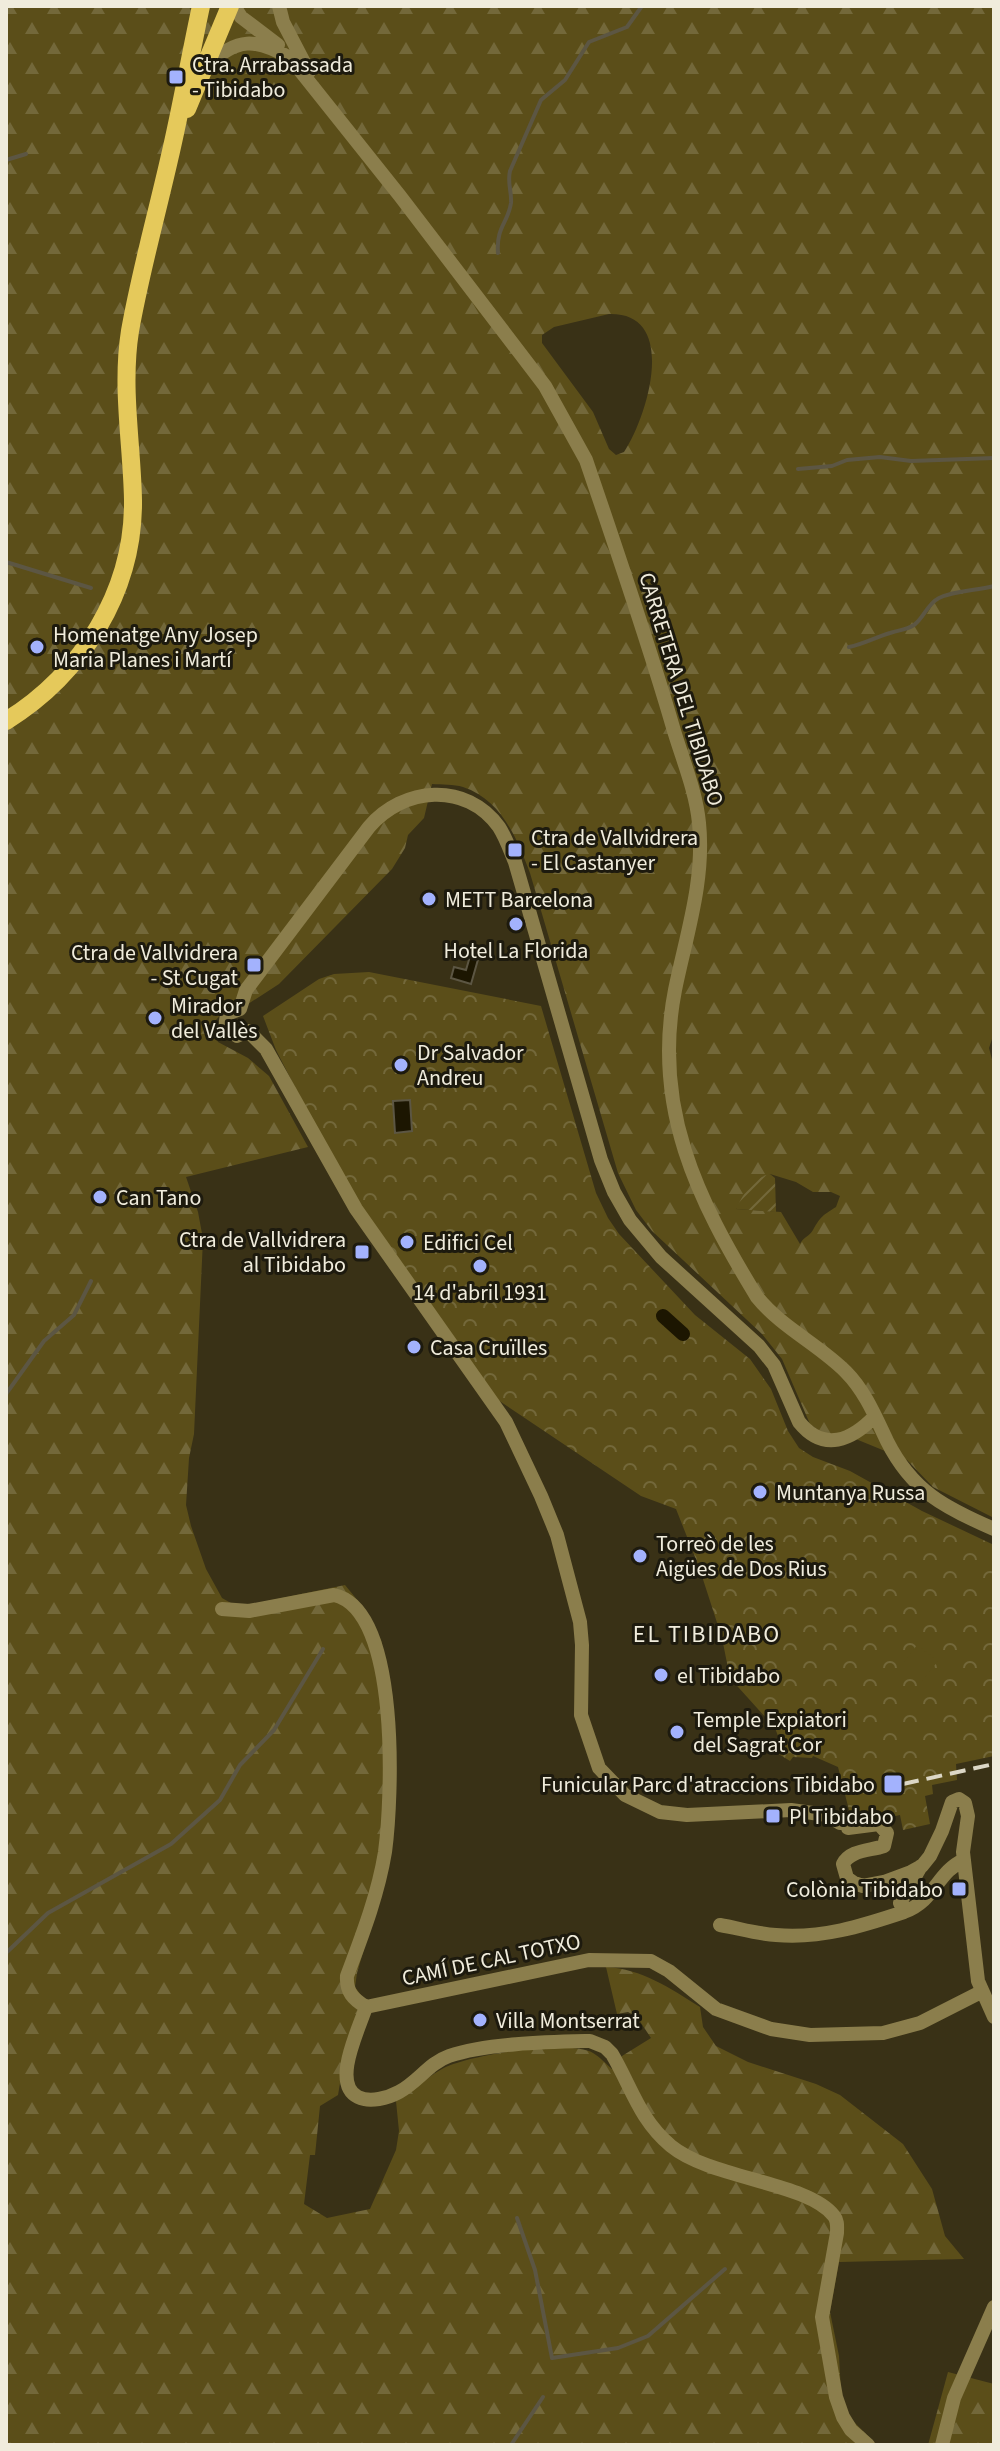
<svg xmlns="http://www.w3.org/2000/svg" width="1000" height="2451" font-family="'Source Sans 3',sans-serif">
<defs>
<pattern id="forest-firs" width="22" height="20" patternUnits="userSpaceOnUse" patternTransform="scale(2)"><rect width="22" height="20" fill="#5b4e19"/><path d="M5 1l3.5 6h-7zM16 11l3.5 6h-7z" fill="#73683a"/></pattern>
<pattern id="park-crowns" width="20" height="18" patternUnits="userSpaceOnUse" patternTransform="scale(2)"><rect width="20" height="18" fill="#5b4e19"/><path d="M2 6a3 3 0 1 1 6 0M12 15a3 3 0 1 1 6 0" fill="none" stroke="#73683a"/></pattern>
<pattern id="garden-furrows" width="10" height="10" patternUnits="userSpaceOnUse" patternTransform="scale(2)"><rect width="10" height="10" fill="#5b4e19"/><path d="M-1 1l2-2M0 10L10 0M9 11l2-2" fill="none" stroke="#73683a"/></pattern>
</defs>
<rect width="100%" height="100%" fill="#393116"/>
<path fill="url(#forest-firs)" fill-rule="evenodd" d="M 6,6 L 994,6 L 994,1033 L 989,1048 L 994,1067 L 994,1518 L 933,1487 L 907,1460 L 846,1435 L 825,1435 L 810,1424 L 782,1359 L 762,1334 L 652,1231 L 636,1210 L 618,1173 L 530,873 C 517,839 502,800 463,787 C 454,784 442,785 432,784 L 424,818 L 408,835 L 405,848 L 392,869 L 279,984 L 248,1004 L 224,1011 L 215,1021 L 214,1033 L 218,1042 L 248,1058 L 269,1076 L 308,1147 L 186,1177 L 198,1212 L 203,1239 L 194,1434 L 189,1458 L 186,1505 L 191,1526 L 206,1569 L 222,1598 L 238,1607 L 345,1585 L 363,1607 L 381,1640 L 388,1676 L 387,1871 L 357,1973 L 355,1987 L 364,1999 L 347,2041 L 338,2095 L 320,2106 L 315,2155 L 310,2155 L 304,2204 L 327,2218 L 370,2209 L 396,2150 L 399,2131 L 396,2101 C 411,2091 426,2078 442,2069 C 467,2055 569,2039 593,2053 C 600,2057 606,2064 612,2069 L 622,2056 L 651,2038 L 637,2017 L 628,2012 L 617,2014 L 606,1967 C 642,1969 670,1988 700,2007 L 703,2027 L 716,2046 L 748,2062 L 816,2084 L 840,2095 L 903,2144 L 932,2189 L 945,2236 L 964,2259 L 839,2262 L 830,2312 L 839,2356 L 841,2392 L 848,2416 L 877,2445 L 6,2445 ZM 609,314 C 680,312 647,418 624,452 L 616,455 L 609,449 L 593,412 L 542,343 L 542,335 L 554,327 ZM 770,1174 L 796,1182 L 813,1192 L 831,1192 L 840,1196 L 836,1207 C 822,1216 821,1216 813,1230 C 809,1237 804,1236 800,1244 L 781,1212 L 736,1209 Z
M 948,2372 L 994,2384 L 994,2445 L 928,2445 Z"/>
<path fill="url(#park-crowns)" d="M 369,972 L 541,1006 L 596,1193 L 608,1218 L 619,1234 L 695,1315 L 750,1359 L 771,1389 L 788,1431 L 799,1448 L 813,1457 L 850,1471 L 922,1511 L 994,1545 L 994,1756 L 956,1764 L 957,1780 L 932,1785 L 933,1794 L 925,1796 L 930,1824 L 903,1830 L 900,1815 L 891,1817 L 889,1812 L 857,1815 L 849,1810 L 838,1767 L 813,1756 L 812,1758 L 793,1757 L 790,1761 L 777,1753 L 780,1741 L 775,1728 L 730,1678 L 722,1638 L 699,1567 L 676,1509 L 641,1496 L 492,1396 L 379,1239 L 321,1138 L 276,1050 L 263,1016 L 319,979 L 334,974 Z"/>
<path fill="url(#garden-furrows)" d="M 770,1174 L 775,1178 L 776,1212 L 736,1209 C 744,1193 751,1179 770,1174 Z"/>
<path fill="#5b4e19" d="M 917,1645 L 938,1661 L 922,1681 L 902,1665 Z"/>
<path fill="#1c1601" stroke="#5c5643" stroke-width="2" d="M 473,946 L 481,949 L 471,984 L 451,978 L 454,967 L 466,970 Z
M 410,1100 L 412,1131 L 395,1133 L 393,1101 Z"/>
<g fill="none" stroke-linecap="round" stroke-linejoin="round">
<path stroke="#5c5643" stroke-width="4" d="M 6,160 L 26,154
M 498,253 C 496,227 508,223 511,203 C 512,192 507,183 510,171 L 541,100 L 565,80 L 589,42 L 627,27 L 642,6
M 798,469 L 832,466 L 847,460 L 880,457 L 911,461 L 994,458
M 6,562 L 91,588
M 849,647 C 864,644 876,637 890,633 C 899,630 906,630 914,625 C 924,618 927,604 939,598 C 957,590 976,591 994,586
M 6,1394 L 44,1341 L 74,1315 L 91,1281
M 6,1953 L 48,1913 L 171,1844 L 220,1800 L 240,1765 L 274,1730 L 323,1649
M 517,2218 L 535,2270 L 552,2358 L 618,2348 L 648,2336 L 725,2269
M 511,2445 L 543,2397"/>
<path stroke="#1c1601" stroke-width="14" d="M 663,1316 L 683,1334"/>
<path stroke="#8b7e4c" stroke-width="14" d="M 234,6 L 241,17 L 278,45
M 279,6 L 283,22 L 309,72
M 207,66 C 237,37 256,38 290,58 L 400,196 L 545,386 L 586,460 C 616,548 646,635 672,724 C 681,756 696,790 699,823 C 705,880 686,936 675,990 C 652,1107 697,1199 757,1297 C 782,1328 818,1344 846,1372 C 865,1391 876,1418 887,1441 C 912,1491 945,1508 994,1529
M 240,1009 L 246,990 L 369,827 C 403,787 466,781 499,827 C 506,838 510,850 515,862 L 601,1160 L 614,1192 L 630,1220 L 661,1257 L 759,1346 L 774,1365 L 799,1422 C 824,1453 852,1440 875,1416
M 240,1009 L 227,1014 L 225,1028 L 237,1036 L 248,1031
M 248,1031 L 266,1049 L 356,1209 L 506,1422 L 541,1496 L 557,1535 L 580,1622 L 582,1645 L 581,1715 L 599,1768 L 625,1795 L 660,1812 L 687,1815 L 791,1810 L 827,1815 L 840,1823
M 222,1609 L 249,1611 L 334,1595 C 401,1610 392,1800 385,1852 C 378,1895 362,1936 347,1976 C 346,1992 353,1999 366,2007
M 848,1828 L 879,1824 L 887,1833 L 884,1846 C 869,1851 850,1850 843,1864 L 847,1878 L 854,1883 L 863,1886 L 884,1882 L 911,1872 L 922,1866 L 930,1856 L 942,1831 L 952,1802 L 959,1799 L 965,1803 L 968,1816 L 963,1852 L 978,1981 L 994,2017
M 904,1912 C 935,1901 937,1872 964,1860
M 720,1925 C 738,1928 757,1934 776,1935 C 821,1939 862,1926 904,1912 L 900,1903 L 921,1866
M 366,2007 C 359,2029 331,2084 358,2097 C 370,2103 388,2098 399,2092 C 418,2082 429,2063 449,2056 C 488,2043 549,2042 590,2041 L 605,2047 L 612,2054 C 632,2088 639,2119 671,2146 C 711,2179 808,2182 834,2216 C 838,2221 837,2227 837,2233 L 822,2317 L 836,2397 L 843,2417 L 851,2430 L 868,2445
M 366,2007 L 589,1960 L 651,1961 L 669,1971 L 716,2009 L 771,2029 L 810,2035 L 883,2033 L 920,2023 L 981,1992
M 942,2445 L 954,2398 L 994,2307"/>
<path stroke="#e5c95b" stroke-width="18" d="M 187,109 L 230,6
M 6,721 C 82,674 134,591 133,500 C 132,444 121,388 130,331 C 140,274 156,217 169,160 C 181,109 190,57 201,6"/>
<path stroke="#dcd7c6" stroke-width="4" stroke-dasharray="16 8" stroke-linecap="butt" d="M 903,1784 L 994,1764"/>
</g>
<g fill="#a3b2fd" stroke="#1d1a0e" stroke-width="3">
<rect x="168" y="69" width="16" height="16" rx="4"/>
<circle cx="37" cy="647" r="8"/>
<rect x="507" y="842" width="16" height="16" rx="4"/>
<circle cx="429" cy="899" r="8"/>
<circle cx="516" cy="924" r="8"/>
<rect x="246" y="957" width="16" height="16" rx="4"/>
<circle cx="155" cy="1018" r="8"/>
<circle cx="401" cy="1065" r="8"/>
<circle cx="100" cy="1197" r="8"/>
<circle cx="407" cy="1242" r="8"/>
<rect x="354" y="1244" width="16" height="16" rx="4"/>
<circle cx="480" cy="1266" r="8"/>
<circle cx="414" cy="1347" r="8"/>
<circle cx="760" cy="1492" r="8"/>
<circle cx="640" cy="1556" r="8"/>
<circle cx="661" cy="1675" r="8"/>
<circle cx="677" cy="1732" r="8"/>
<rect x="883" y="1774" width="20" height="20" rx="4"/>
<rect x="765" y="1808" width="16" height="16" rx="4"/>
<rect x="951" y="1881" width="16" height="16" rx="4"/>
<circle cx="480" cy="2020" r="8"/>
</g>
<g text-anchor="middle" stroke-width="6" stroke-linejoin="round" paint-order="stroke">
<g font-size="22" fill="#f0ecdc" stroke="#1d1a0e" text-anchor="start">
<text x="192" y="72">Ctra. Arrabassada<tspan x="192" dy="25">- Tibidabo</tspan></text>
<text x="53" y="642">Homenatge Any Josep<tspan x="53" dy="25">Maria Planes i Martí</tspan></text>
<text x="531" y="845">Ctra de Vallvidrera<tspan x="531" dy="25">- El Castanyer</tspan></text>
<text x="445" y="907">METT Barcelona</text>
<text x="516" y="958" text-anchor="middle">Hotel La Florida</text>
<text x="238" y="960" text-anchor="end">Ctra de Vallvidrera<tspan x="238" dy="25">- St Cugat</tspan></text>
<text x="171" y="1013">Mirador<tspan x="171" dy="25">del Vallès</tspan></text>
<text x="417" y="1060">Dr Salvador<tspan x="417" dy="25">Andreu</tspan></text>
<text x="116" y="1205">Can Tano</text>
<text x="346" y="1247" text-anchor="end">Ctra de Vallvidrera<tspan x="346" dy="25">al Tibidabo</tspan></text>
<text x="423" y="1250">Edifici Cel</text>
<text x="480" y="1300" text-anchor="middle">14 d'abril 1931</text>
<text x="430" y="1355">Casa Cruïlles</text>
<text x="776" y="1500">Muntanya Russa</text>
<text x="656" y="1551">Torreò de les<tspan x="656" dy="25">Aigües de Dos Rius</tspan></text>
<text x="677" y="1683">el Tibidabo</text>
<text x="693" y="1727">Temple Expiatori<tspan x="693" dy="25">del Sagrat Cor</tspan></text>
<text x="875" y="1792" text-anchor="end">Funicular Parc d'atraccions Tibidabo</text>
<text x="789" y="1824">Pl Tibidabo</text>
<text x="943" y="1897" text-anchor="end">Colònia Tibidabo</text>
<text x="496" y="2028">Villa Montserrat</text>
</g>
<g font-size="22" fill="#f0ecdc" stroke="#1d1a0e">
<text transform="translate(682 689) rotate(73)" y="8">CARRETERA DEL TIBIDABO</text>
<text transform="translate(491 1959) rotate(-12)" y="8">CAMÍ DE CAL TOTXO</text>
</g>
<g font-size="24" letter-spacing="2" fill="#f0ecdc" stroke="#1d1a0e">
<text x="707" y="1642">EL TIBIDABO</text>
</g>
</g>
<rect width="1000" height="2451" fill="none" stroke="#f0ecdc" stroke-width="16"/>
</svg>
